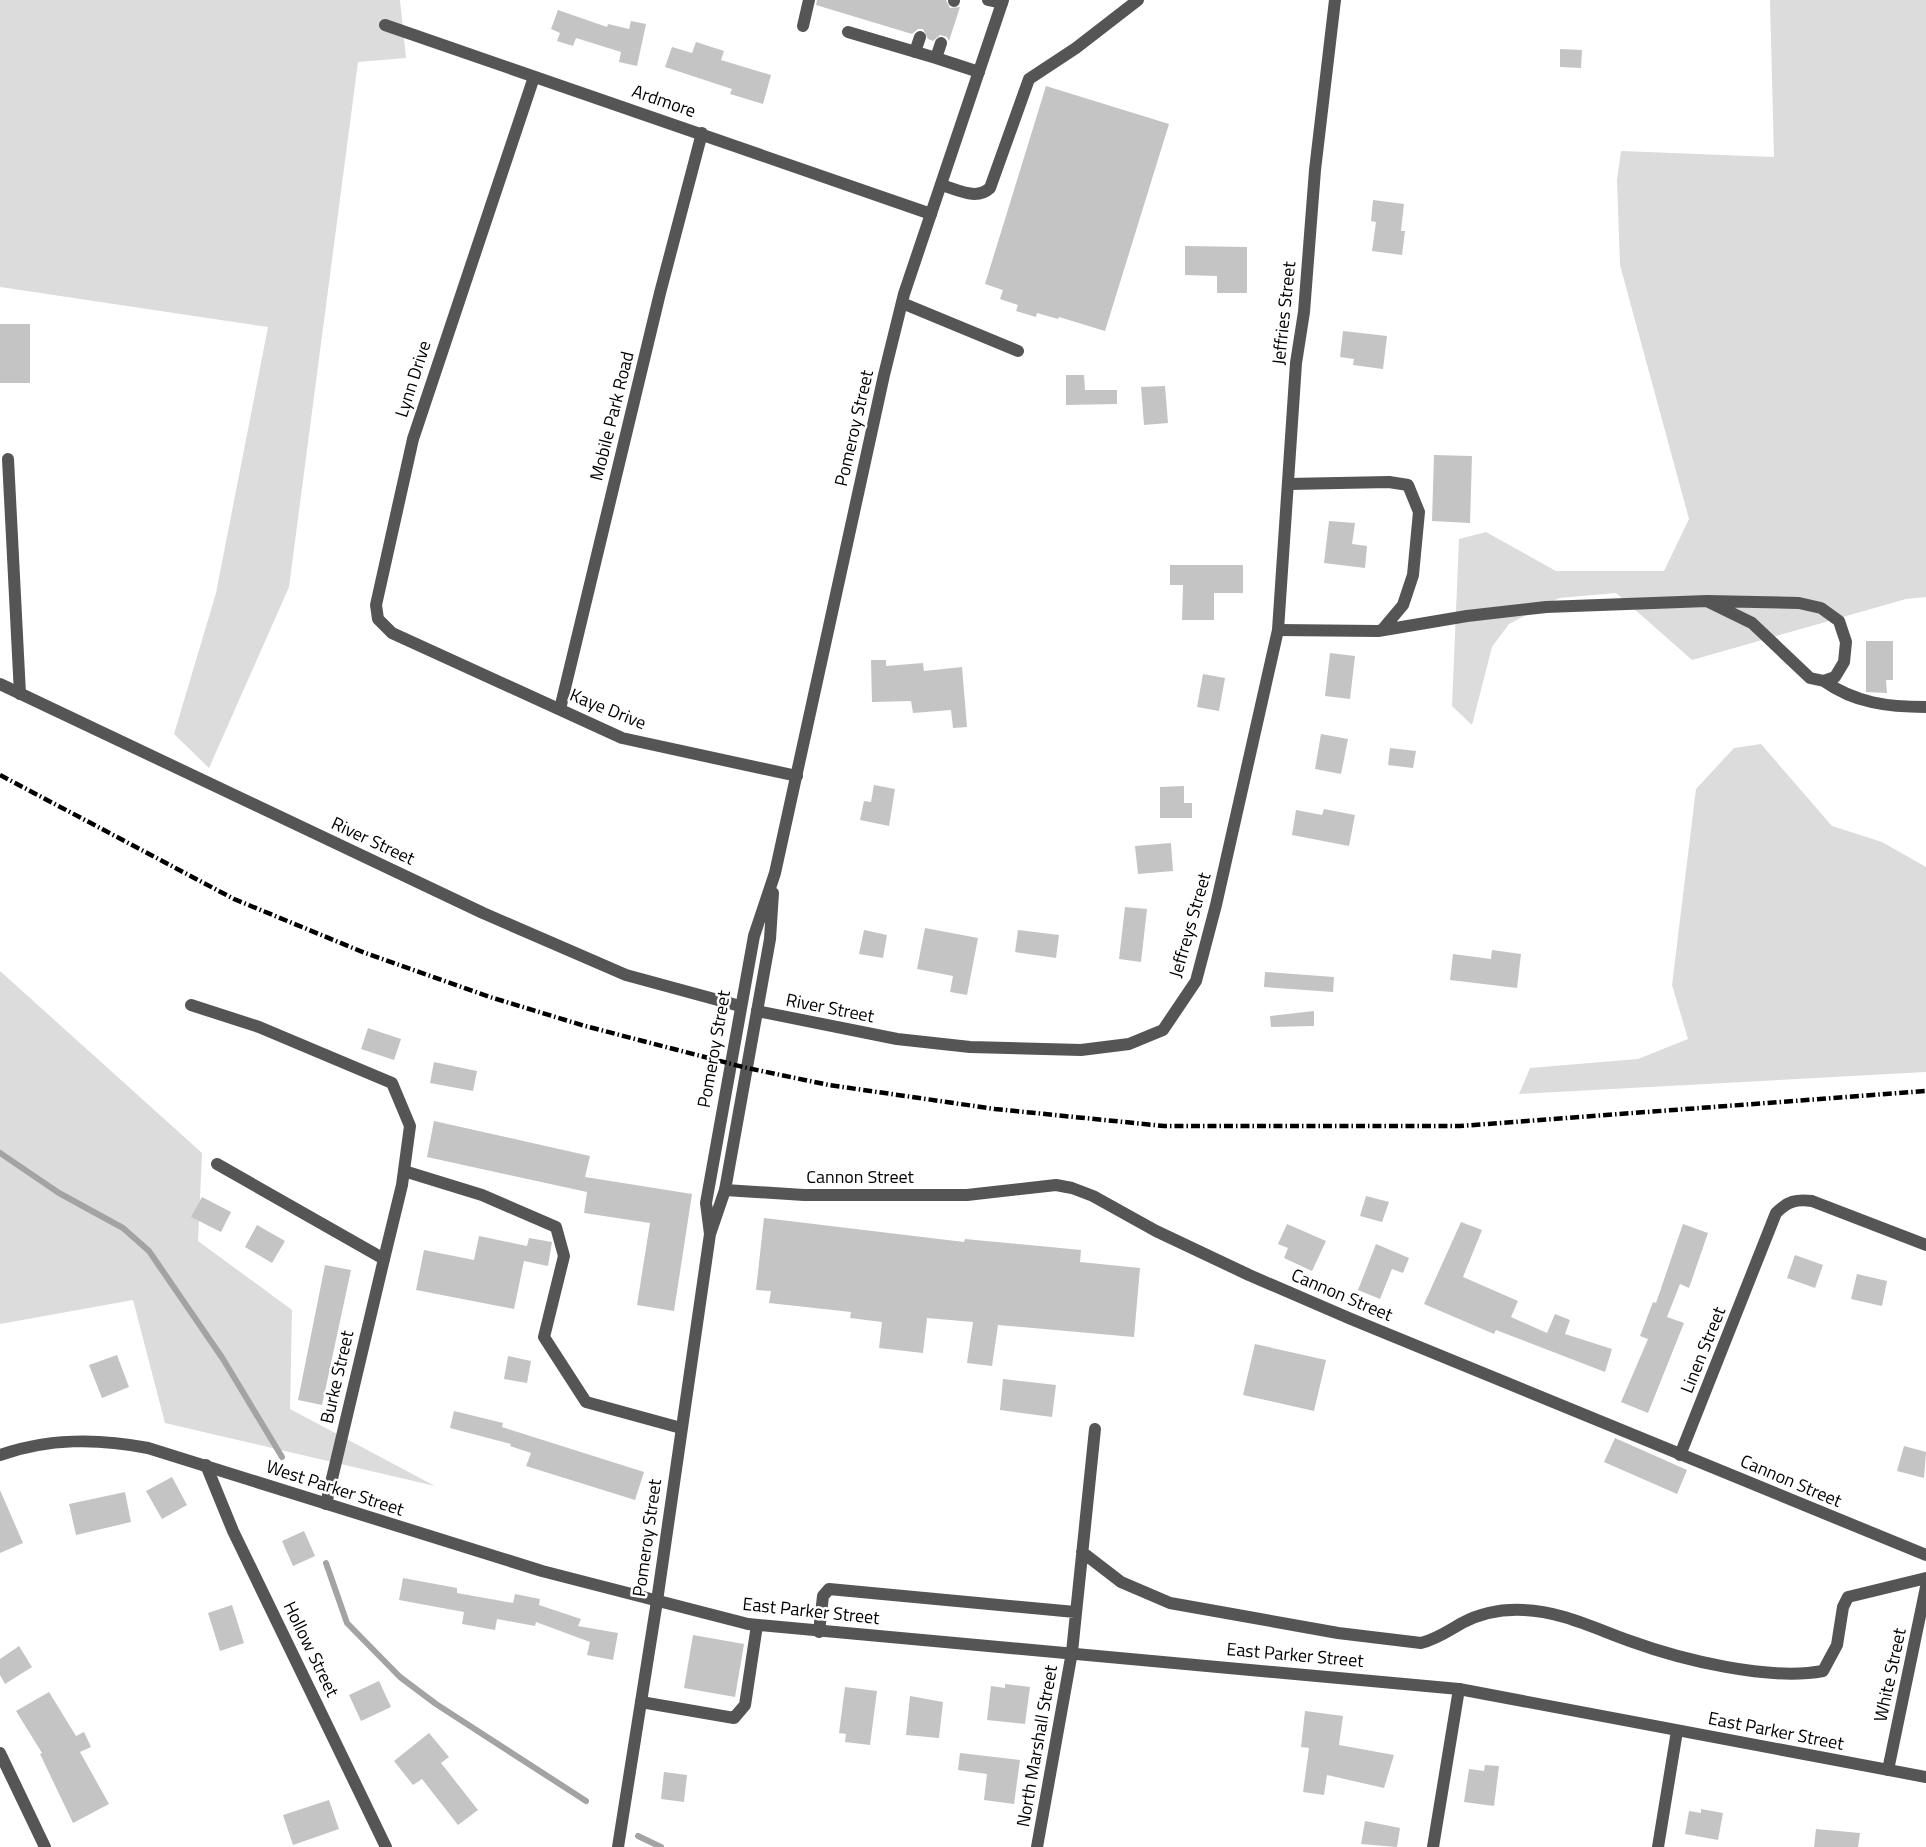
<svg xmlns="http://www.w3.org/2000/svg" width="1926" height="1847" font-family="'Titillium Web',sans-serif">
<rect width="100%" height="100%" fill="#fff"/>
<path fill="#dcdcdc" d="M 0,0 L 400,0 L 406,58 L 358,62 L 289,587 L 209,768 L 174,734 L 216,593 L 268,327 L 0,287 Z
M 1770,0 L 1926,0 L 1926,597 L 1906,599 L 1692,660 L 1616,593 L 1559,598 L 1509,624 L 1492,647 L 1472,725 L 1452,706 L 1459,539 L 1486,532 L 1556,571 L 1664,571 L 1689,519 L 1620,265 L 1617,180 L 1621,151 L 1774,157 Z
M 1761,744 L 1832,826 L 1882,842 L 1926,867 L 1926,1072 L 1519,1094 L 1530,1068 L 1638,1059 L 1688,1039 L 1672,985 L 1696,789 L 1734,748 Z
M 0,971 L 202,1153 L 198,1241 L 292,1310 L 290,1409 L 435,1486 L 165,1423 L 133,1300 L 0,1324 Z"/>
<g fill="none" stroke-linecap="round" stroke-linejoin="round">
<path stroke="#a3a3a3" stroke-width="6" d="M 0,1153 L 59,1193 L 123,1228 L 149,1251 L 223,1359 L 282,1457
M 326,1563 L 347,1623 L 400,1677 L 436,1704 L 586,1801
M 638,1836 L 661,1847"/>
</g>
<path fill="#c4c4c4" d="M 817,0 L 946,0 L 950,8 L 960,7 L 949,41 L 947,37 L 940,35 L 933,41 L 928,39 L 923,29 L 918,29 L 912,34 L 816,5 Z
M 558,10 L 607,27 L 608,24 L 629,29 L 631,21 L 646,24 L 637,66 L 619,62 L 621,52 L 576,38 L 573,46 L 557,41 L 560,33 L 551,29 Z
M 696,42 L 724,51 L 721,60 L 771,75 L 763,104 L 730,94 L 732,89 L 665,67 L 672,47 L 692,53 Z
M 1560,49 L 1582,50 L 1581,68 L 1560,67 Z
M 1046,86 L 1169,124 L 1105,331 L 1059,317 L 1058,319 L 1037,313 L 1036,317 L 1016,311 L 1018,305 L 1000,299 L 1003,290 L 985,284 Z
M 1373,200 L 1404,204 L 1401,231 L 1405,231 L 1402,255 L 1372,251 L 1376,222 L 1371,221 Z
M 1185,246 L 1247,247 L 1247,293 L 1217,293 L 1217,276 L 1185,275 Z
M 0,324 L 30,324 L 30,383 L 0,383 Z
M 1343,331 L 1387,336 L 1383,369 L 1353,365 L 1354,359 L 1340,357 Z
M 1066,375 L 1084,375 L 1085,390 L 1117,390 L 1117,404 L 1066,405 Z
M 1165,386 L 1168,423 L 1144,425 L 1141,387 Z
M 1434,455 L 1472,456 L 1470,523 L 1432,521 Z
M 1329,521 L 1355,523 L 1352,544 L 1367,546 L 1365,568 L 1324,563 Z
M 1170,565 L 1243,565 L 1243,593 L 1214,593 L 1214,620 L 1182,620 L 1183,585 L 1170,585 Z
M 1866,641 L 1893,641 L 1893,680 L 1886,680 L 1887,693 L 1866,692 Z
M 1330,653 L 1355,656 L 1350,699 L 1325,696 Z
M 871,660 L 886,660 L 886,666 L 923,663 L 924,671 L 962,667 L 967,727 L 953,728 L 951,710 L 913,713 L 911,701 L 872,702 Z
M 1203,674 L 1225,678 L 1219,711 L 1197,707 Z
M 1321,734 L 1348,739 L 1341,774 L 1315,769 Z
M 1390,748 L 1416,751 L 1413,768 L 1388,765 Z
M 874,785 L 895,789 L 889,826 L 860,820 L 864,801 L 871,802 Z
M 1184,786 L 1184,803 L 1192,803 L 1192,818 L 1160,818 L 1160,787 Z
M 1324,809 L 1355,815 L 1349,846 L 1292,835 L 1296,810 L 1322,815 Z
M 1171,843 L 1173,871 L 1138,874 L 1135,846 Z
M 1125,907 L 1147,909 L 1141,962 L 1119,959 Z
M 925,928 L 978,938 L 967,995 L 950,992 L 953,976 L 917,969 Z
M 864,930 L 887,935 L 883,958 L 859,954 Z
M 1018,930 L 1059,935 L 1056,958 L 1015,952 Z
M 1492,950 L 1521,954 L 1517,988 L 1450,980 L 1453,954 L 1491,959 Z
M 1265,972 L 1334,977 L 1333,992 L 1264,987 Z
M 1314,1011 L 1314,1026 L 1271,1027 L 1270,1016 Z
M 368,1028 L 401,1039 L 394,1060 L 361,1049 Z
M 434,1062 L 477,1071 L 473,1091 L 430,1083 Z
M 434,1121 L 590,1156 L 585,1177 L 692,1194 L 674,1311 L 637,1305 L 650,1223 L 584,1213 L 587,1192 L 427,1157 Z
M 1366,1196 L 1389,1202 L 1382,1222 L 1360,1216 Z
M 202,1197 L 231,1212 L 221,1232 L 191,1217 Z
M 764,1218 L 964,1242 L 965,1239 L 1081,1250 L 1080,1262 L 1140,1268 L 1134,1337 L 998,1325 L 992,1366 L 967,1363 L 973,1322 L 927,1318 L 923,1353 L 879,1348 L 882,1322 L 850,1318 L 851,1312 L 769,1303 L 771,1291 L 756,1290 Z
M 1461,1222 L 1482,1230 L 1463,1277 L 1518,1301 L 1511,1317 L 1547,1333 L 1555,1314 L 1570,1320 L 1565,1334 L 1612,1349 L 1605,1372 L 1496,1330 L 1494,1334 L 1424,1304 Z
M 1287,1224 L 1326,1241 L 1312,1271 L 1284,1258 L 1288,1248 L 1278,1244 Z
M 1683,1224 L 1708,1233 L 1689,1288 L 1680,1284 L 1667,1317 L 1684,1323 L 1648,1413 L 1621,1402 L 1648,1339 L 1640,1336 L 1653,1302 L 1656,1303 Z
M 257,1225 L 285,1241 L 272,1263 L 245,1247 Z
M 479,1236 L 527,1246 L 529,1238 L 552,1242 L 548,1266 L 524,1261 L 514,1309 L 416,1290 L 424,1250 L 474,1260 Z
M 1376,1244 L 1409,1258 L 1403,1273 L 1392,1269 L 1380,1299 L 1358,1290 Z
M 1795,1255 L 1823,1265 L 1815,1288 L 1787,1278 Z
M 325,1265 L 351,1270 L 322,1405 L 298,1400 Z
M 1857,1274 L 1887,1281 L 1882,1306 L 1851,1299 Z
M 1255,1344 L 1326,1360 L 1314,1411 L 1243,1395 Z
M 117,1355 L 129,1387 L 102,1398 L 89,1365 Z
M 508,1356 L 531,1361 L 527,1383 L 504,1379 Z
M 1003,1379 L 1056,1385 L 1052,1417 L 1000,1410 Z
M 454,1411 L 503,1423 L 502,1427 L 644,1472 L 635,1500 L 526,1466 L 531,1453 L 510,1446 L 511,1444 L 450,1428 Z
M 1615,1438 L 1687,1470 L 1677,1494 L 1604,1462 Z
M 1904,1446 L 1926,1452 L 1924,1478 L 1897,1471 Z
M 172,1477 L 187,1505 L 162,1519 L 146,1491 Z
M 0,1490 L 23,1543 L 0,1553 Z
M 125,1492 L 131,1522 L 76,1535 L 69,1504 Z
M 304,1531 L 315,1556 L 293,1566 L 282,1541 Z
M 403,1578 L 457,1588 L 457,1593 L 513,1603 L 515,1594 L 540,1599 L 539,1605 L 581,1619 L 578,1626 L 618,1633 L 613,1660 L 587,1655 L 590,1642 L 536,1622 L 535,1626 L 497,1619 L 495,1630 L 462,1624 L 464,1612 L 399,1600 Z
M 232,1605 L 244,1643 L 220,1651 L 208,1613 Z
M 693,1635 L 744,1644 L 735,1697 L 684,1688 Z
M 19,1646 L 32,1667 L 5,1684 L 0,1675 L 0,1659 Z
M 379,1681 L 391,1707 L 361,1721 L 349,1695 Z
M 1005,1684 L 1030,1687 L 1025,1724 L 987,1720 L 991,1686 L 1005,1688 Z
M 845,1687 L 877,1691 L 870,1745 L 845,1742 L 846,1734 L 839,1733 Z
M 49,1692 L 76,1736 L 84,1732 L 91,1747 L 80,1752 L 109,1804 L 73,1823 L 40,1754 L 42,1753 L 16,1711 Z
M 910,1696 L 943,1702 L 939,1738 L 906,1735 Z
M 1305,1711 L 1343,1716 L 1339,1745 L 1394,1755 L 1384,1788 L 1327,1775 L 1324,1795 L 1303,1792 L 1309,1748 L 1301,1747 Z
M 429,1733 L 449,1757 L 441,1763 L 478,1810 L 458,1825 L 422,1779 L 413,1785 L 394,1761 Z
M 960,1753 L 1020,1760 L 1014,1804 L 984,1800 L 987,1774 L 958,1770 Z
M 1485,1765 L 1499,1766 L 1494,1806 L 1464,1802 L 1469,1769 L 1484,1771 Z
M 664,1772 L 687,1775 L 684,1802 L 661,1799 Z
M 329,1800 L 339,1829 L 293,1845 L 283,1815 Z
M 1701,1809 L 1723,1813 L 1718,1840 L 1685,1834 L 1689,1811 L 1701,1813 Z
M 1365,1821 L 1400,1828 L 1397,1847 L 1361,1844 Z
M 1816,1829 L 1860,1833 L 1858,1847 L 1814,1847 Z"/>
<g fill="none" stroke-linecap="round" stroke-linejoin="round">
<path stroke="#555" stroke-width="12" d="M 988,0 L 1002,3
M 954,1 L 954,0
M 803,26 L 809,0
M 848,32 L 936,58
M 941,43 L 936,58 L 979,72
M 915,52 L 920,37
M 941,185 C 957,189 976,201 990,188 L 1029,79 L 1076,48 L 1138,0
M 902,303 L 1018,351
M 8,459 L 20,694
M 1288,484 L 1389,482 L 1408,485 L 1419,512 L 1413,575 L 1403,605 L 1382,630
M 1278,630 L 1378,631 L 1467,616 L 1546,607 L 1707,601 L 1799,603 L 1821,608 L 1839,621 L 1846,642 L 1844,662 L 1835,677 L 1824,681 L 1810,678 L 1752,623 L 1707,601
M 1824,681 C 1855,703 1888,707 1926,707
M 191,1005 L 259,1027 L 392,1083 L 410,1126 L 402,1185 L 384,1259
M 404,1171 L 482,1195 L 556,1227 L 564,1256 L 544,1337 L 586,1402 L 681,1428
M 1082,1552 L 1121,1582 L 1170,1603 L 1338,1633 L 1421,1643 C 1437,1639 1448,1631 1462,1623 C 1481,1613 1504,1609 1524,1610 C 1560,1611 1596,1629 1630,1641 C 1682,1660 1769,1681 1823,1671 L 1837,1645 L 1843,1607 L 1848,1597 L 1926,1578
M 819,1632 L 823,1596 L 829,1589 L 1075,1612
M 1072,1652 L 1095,1429
M 641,1702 L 734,1718 L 745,1705 L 757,1625"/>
<path stroke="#555" stroke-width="12" d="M 385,25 L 931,214
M 534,77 L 413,439 L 376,605 L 378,619 L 392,633 L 622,738 L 797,776
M 0,684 L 483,913 L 626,975 L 740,1006
M 560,709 L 660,293 L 702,133
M 757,1011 L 897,1039 L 970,1047 L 1081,1050 L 1129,1044 L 1163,1030 L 1196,981 L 1216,905 L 1278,630 L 1296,363 L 1304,312 L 1315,170 L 1335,0
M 217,1164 L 384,1259 L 326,1504
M 725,1190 L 804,1195 L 967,1195 L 1056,1185 L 1072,1188 L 1093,1196 L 1156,1231 L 1249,1275 L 1351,1319 L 1926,1555
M 1680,1455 L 1776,1213 C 1788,1201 1796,1199 1812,1201 L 1926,1245
M 206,1465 L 233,1531 L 386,1847
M 0,1753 L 45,1847
M 1888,1770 L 1926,1587
M 1037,1847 L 1072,1652
M 1433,1847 L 1459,1689
M 1658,1847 L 1677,1731"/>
<path stroke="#555" stroke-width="12" d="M 710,1234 L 706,1203 L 754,936 L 775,873 L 884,375 L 904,294 L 1003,0
M 0,1455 C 49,1438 97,1438 148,1448 L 542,1571 L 748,1624 L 1459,1689 L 1926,1777
M 618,1847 L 657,1601 L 710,1234 L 725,1190 L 770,939 L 773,893"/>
<path stroke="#000" stroke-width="4.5" stroke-dasharray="9 3 1.5 3" stroke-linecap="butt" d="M 0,775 L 234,899 L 365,953 L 490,997 L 585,1026 L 747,1068 L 829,1085 L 995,1109 L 1164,1126 L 1460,1126 L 1926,1091"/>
</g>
<g text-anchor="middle" stroke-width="5" stroke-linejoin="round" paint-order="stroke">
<g font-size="18" fill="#000" stroke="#fff">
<text transform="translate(664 101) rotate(19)" y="6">Ardmore</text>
<text transform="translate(1284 313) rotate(-84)" y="6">Jeffries Street</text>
<text transform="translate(413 379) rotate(-72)" y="6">Lynn Drive</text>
<text transform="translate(612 416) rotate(-76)" y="6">Mobile Park Road</text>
<text transform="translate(854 428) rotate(-77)" y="6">Pomeroy Street</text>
<text transform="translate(608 709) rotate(22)" y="6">Kaye Drive</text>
<text transform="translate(373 841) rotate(25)" y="6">River Street</text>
<text transform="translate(1190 925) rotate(-74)" y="6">Jeffreys Street</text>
<text transform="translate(830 1008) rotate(11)" y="6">River Street</text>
<text transform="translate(714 1049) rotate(-80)" y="6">Pomeroy Street</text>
<text x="860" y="1183">Cannon Street</text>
<text transform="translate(1342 1295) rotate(23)" y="6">Cannon Street</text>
<text transform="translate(1703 1350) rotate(-68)" y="6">Linen Street</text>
<text transform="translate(337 1377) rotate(-77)" y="6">Burke Street</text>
<text transform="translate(1791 1481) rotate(23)" y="6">Cannon Street</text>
<text transform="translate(335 1488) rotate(18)" y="6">West Parker Street</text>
<text transform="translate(647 1538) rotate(-82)" y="6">Pomeroy Street</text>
<text transform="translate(811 1611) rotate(6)" y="6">East Parker Street</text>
<text transform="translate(311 1649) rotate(64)" y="6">Hollow Street</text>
<text transform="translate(1295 1655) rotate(5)" y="6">East Parker Street</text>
<text transform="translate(1890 1675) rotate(-78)" y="6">White Street</text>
<text transform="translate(1776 1731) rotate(11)" y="6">East Parker Street</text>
<text transform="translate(1037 1746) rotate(-80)" y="6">North Marshall Street</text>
</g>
</g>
</svg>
